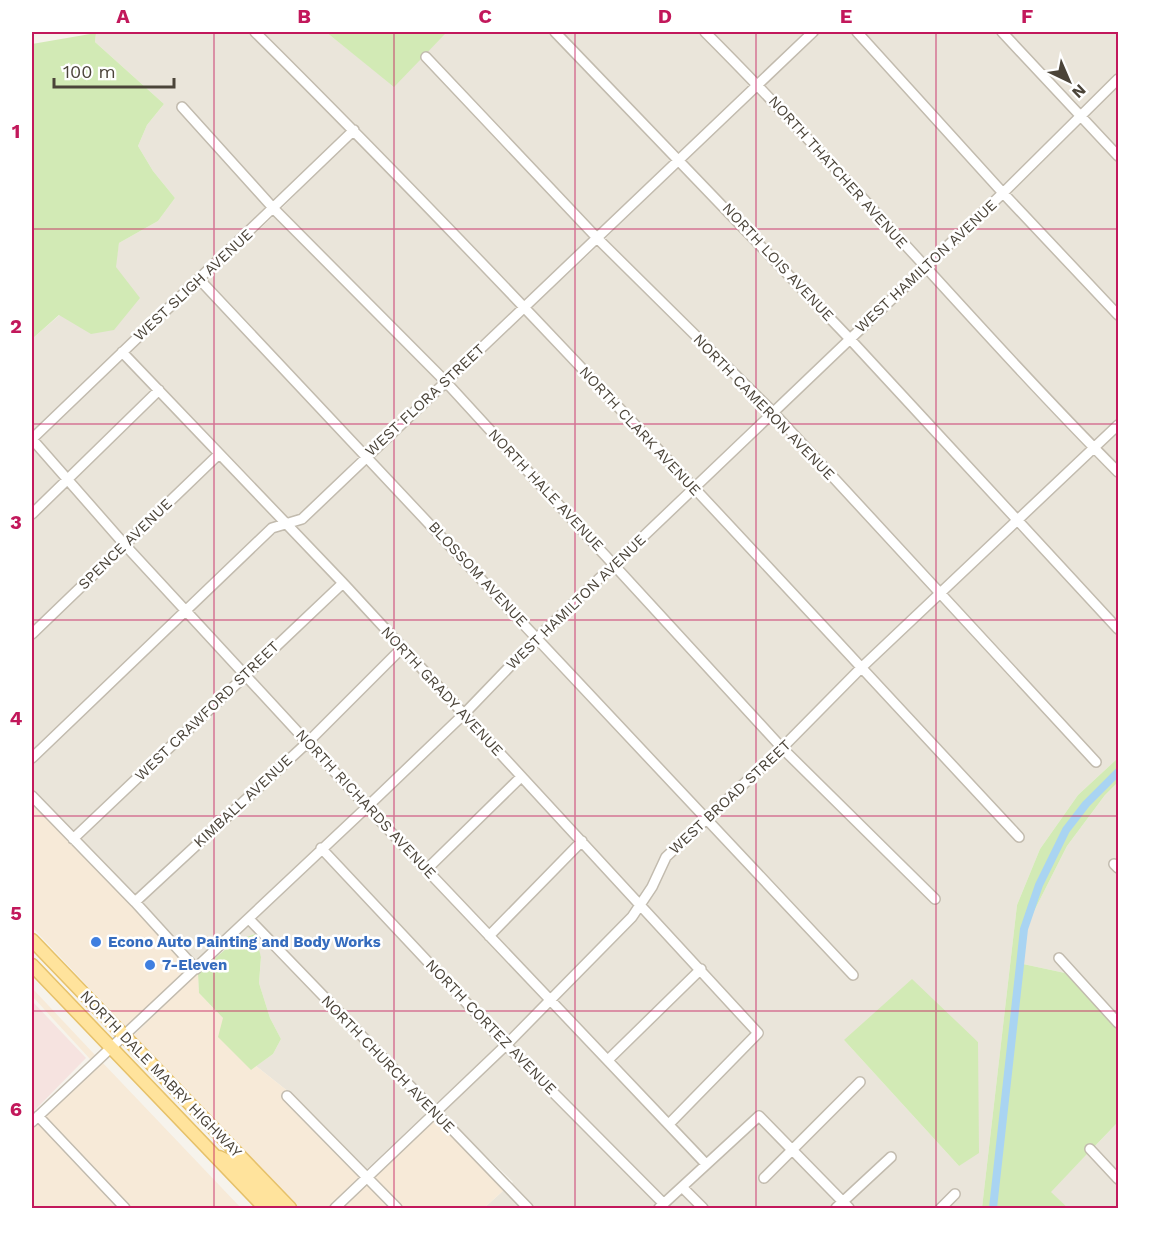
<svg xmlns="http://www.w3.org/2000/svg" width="1150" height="1240" font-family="'Work Sans',sans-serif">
<rect width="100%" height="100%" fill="#f6f3ec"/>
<path fill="#eae5da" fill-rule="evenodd" d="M 104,32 L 249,32 L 348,130 L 274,202 L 182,101 L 176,106 L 268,208 L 32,433 L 32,339 L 115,267 L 119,243 L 158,221 L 175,198 L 153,171 L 138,146 L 147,125 L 164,104 L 95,42 L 96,33 Z
M 261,32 L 326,32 L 394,86 L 421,58 L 592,238 L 524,302 L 360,130 Z
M 447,32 L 549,32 L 674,159 L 598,233 L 427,52 Z
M 561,32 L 699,32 L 752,84 L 680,153 Z
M 711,32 L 806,32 L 758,78 Z
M 820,32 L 851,32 L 997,193 L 924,261 L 764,85 Z
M 862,32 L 996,32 L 1074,117 L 1003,187 Z
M 1008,32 L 1118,32 L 1118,73 L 1080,111 Z
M 1118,86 L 1118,150 L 1086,118 Z
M 758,91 L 918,266 L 849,332 L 686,160 Z
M 1080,124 L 1118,162 L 1118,309 L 1009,194 Z
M 354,136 L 518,308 L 445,375 L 281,209 Z
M 680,166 L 843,338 L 772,405 L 605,239 Z
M 1003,200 L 1118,321 L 1118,418 L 1095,442 L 930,267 Z
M 275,215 L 439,381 L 366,449 L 205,280 Z
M 599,245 L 766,411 L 692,482 L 530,309 Z
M 924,273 L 1089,447 L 1016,515 L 855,339 Z
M 199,286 L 360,455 L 300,515 L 287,519 L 128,353 Z
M 524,314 L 686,487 L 615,557 L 451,382 Z
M 849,345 L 1010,521 L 939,587 L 778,412 Z
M 123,359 L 153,390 L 69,473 L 38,439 Z
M 445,388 L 609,563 L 538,631 L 373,456 Z
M 159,397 L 213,453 L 125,538 L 75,479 Z
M 772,418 L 933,593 L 861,661 L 699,489 Z
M 1118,431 L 1118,466 L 1101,448 Z
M 32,445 L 63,478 L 32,508 Z
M 1095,454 L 1118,477 L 1118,623 L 1022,522 Z
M 219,460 L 278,522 L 268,524 L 187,604 L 131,545 Z
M 367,462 L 532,637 L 464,708 L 294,526 L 306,522 Z
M 69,485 L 119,544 L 32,627 L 32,521 Z
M 693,494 L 855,667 L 782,742 L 621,564 Z
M 1016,528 L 1118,635 L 1118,758 L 1078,795 L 1040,849 L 1017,905 L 982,1208 L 947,1208 L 961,1195 L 955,1188 L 934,1208 L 855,1208 L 849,1202 L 896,1157 L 891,1151 L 842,1195 L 798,1150 L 866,1082 L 860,1076 L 792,1144 L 759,1110 L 706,1157 L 675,1124 L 764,1033 L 646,906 L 670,860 L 705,826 L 854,981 L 859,975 L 712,820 L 783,754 L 935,905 L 941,899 L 789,748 L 861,674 L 1019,843 L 1025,837 L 867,668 L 939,600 L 1096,768 L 1102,763 L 945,594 ZM 956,1024 L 978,1042 L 959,1166 L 844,1040 Z
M 285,529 L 336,582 L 245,668 L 193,611 L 274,532 Z
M 125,551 L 181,610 L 32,751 L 32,640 Z
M 615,569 L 776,747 L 705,813 L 544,638 Z
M 343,589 L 395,648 L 307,735 L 252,674 Z
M 187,617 L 239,673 L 73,833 L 32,791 L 32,764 Z
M 538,644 L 699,819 L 663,854 L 640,899 L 470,714 Z
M 401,655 L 458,713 L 367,800 L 314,742 Z
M 246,680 L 301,741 L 135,895 L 79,840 Z
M 464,720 L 515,776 L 426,864 L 373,807 Z
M 308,748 L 361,806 L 196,963 L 141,902 Z
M 1118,782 L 1118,862 L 1114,858 L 1108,864 L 1118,874 L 1118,1017 L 1059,952 L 1053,958 L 1093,1002 L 1065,973 L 1023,964 L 1027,925 L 1067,846 L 1105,795 Z
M 521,783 L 576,841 L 489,929 L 432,870 Z
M 367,813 L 543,1001 L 505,1038 L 327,848 Z
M 583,847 L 635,906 L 549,995 L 495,936 Z
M 321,854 L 500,1044 L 433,1106 L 255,920 Z
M 641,913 L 695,969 L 608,1053 L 555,1002 Z
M 249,925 L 427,1112 L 367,1169 L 299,1100 L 256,1066 L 273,1054 L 281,1039 L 270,1018 L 259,983 L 261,958 L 255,934 L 235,941 L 222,951 Z
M 701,976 L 752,1032 L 668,1117 L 615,1059 Z
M 550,1008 L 606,1062 L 699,1163 L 664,1198 L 512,1045 Z
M 506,1051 L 658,1204 L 652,1208 L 533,1208 L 510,1185 L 513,1182 L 441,1112 Z
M 759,1122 L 786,1150 L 758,1178 L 764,1184 L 792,1156 L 836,1201 L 830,1208 L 709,1208 L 688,1187 Z
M 1118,1122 L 1118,1173 L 1094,1147 Z
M 1088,1153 L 1118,1185 L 1118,1208 L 1068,1208 L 1050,1192 Z
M 504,1190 L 522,1208 L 484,1208 Z
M 682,1193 L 697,1208 L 666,1208 Z"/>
<path fill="#f7ead8" d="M 32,802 L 132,905 L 189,968 L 127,1028 L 32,927 Z
M 198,973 L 199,993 L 223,1018 L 250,1069 L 256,1066 L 299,1100 L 367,1169 L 287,1090 L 281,1095 L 360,1176 L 328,1208 L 298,1208 L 134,1035 Z
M 32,988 L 95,1055 L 90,1059 L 32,996 Z
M 101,1061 L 241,1208 L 131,1208 L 44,1117 Z
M 434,1119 L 504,1190 L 484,1208 L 403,1208 L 372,1177 Z
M 38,1123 L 119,1208 L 32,1208 L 32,1129 Z
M 366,1183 L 391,1208 L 341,1208 Z"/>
<path fill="#f6e3e0" d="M 32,1001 L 86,1058 L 32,1113 Z"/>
<path fill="#d2eab5" d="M 326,32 L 447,32 L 394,87 Z
M 96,33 L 95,42 L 164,104 L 147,125 L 138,146 L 153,171 L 175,198 L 158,221 L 119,243 L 116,267 L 140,298 L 114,330 L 91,334 L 59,315 L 32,339 L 32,44 Z
M 1118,758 L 1118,782 L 1105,795 L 1067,846 L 1027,925 L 1023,964 L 1065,973 L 1118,1029 L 1118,1122 L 1094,1147 L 1090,1143 L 1085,1149 L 1088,1153 L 1051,1192 L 1068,1208 L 982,1208 L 1017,905 L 1040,849 L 1078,795 Z
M 255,934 L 261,957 L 259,983 L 270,1018 L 281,1039 L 273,1054 L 251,1070 L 218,1037 L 223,1018 L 199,993 L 198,973 L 235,941 Z
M 912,979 L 978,1042 L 979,1153 L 959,1166 L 844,1040 Z"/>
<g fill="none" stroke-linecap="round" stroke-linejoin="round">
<path stroke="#a9d4f2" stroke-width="8" d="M 993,1208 L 1024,929 L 1039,885 L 1066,830 L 1086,804 L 1118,772"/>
<defs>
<path id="minor" d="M 255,32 C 517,292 766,566 1019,837
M 555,32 L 849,338 L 1118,629
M 705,32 C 847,174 976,329 1118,472
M 857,32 L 1003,193 L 1118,315
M 1002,32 L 1118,156
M 426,57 L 598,239 L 772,411 L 1096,762
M 182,107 L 274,209 L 445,381 L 782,748 L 935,899
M 199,279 L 853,975
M 122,352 L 343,583 L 758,1033 L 669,1124
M 32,439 L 125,545 L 367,807 L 706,1164
M 32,439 L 354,130
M 32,514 L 159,390
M 32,634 L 219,454
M 32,758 L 272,528 L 302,519 L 813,32
M 32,796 L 135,902 L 196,969
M 73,839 L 343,583
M 321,848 L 506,1045 L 664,1204
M 1114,864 L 1118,868
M 426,870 L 521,777
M 135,902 L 308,742 L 401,649
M 249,919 L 528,1208
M 489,936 L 582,841
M 1059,958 L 1118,1023
M 609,1059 L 701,969
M 287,1096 L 397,1208
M 38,1116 L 125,1208
M 32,1122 L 367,807 L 464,714 L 538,637 L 1003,193 L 1118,79
M 1090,1149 L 1118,1179
M 764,1178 L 860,1082
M 682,1187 L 703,1208
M 335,1208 L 506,1045 L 632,917 L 652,887 L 666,857 L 782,748 L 861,668 L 1118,425
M 659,1208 L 759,1116 L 849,1208
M 836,1208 L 891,1157
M 941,1208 L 955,1194"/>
<path id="major" d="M 32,940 L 290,1208
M 32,965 L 265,1208
M 219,1157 L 234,1164 L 276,1208"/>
</defs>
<use href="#minor" stroke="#c2bbae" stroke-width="12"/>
<use href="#major" stroke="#e6c16a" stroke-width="15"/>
<use href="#minor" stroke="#fff" stroke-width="9"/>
<use href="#major" stroke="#ffe39c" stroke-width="12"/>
</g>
<path fill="none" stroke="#c2185b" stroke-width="1.5" stroke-opacity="0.55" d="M 214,32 L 214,1208M 394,32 L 394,1208M 575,32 L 575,1208M 756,32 L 756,1208M 936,32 L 936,1208M 32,229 L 1118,229M 32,424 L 1118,424M 32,620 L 1118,620M 32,816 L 1118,816M 32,1011 L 1118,1011"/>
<g fill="#3f7fe0" stroke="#fff" stroke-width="2">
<circle cx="96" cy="942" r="6"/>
<circle cx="150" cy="965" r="6"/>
</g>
<g text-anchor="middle" stroke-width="5" stroke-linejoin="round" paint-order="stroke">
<g font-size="15" fill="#4b4439" stroke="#fff">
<text transform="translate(838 172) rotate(48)" y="5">NORTH THATCHER AVENUE</text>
<text transform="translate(778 262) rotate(47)" y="5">NORTH LOIS AVENUE</text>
<text transform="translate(926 266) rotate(-43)" y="5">WEST HAMILTON AVENUE</text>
<text transform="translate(193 285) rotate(-43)" y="5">WEST SLIGH AVENUE</text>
<text transform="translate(425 400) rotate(-43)" y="5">WEST FLORA STREET</text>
<text transform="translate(764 407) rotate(46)" y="5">NORTH CAMERON AVENUE</text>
<text transform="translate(640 431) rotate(47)" y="5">NORTH CLARK AVENUE</text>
<text transform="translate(546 490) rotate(47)" y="5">NORTH HALE AVENUE</text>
<text transform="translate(125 544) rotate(-44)" y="5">SPENCE AVENUE</text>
<text transform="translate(478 574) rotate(47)" y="5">BLOSSOM AVENUE</text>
<text transform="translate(576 602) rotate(-44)" y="5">WEST HAMILTON AVENUE</text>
<text transform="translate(442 691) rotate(47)" y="5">NORTH GRADY AVENUE</text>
<text transform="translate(207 711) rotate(-44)" y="5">WEST CRAWFORD STREET</text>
<text transform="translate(730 797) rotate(-43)" y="5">WEST BROAD STREET</text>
<text transform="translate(243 801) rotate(-43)" y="5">KIMBALL AVENUE</text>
<text transform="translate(366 804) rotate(47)" y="5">NORTH RICHARDS AVENUE</text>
<text transform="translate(491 1027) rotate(46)" y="5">NORTH CORTEZ AVENUE</text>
<text transform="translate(388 1064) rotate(46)" y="5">NORTH CHURCH AVENUE</text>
<text transform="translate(161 1074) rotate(46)" y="5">NORTH DALE MABRY HIGHWAY</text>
</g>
<g font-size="15" font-weight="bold" fill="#366cbe" stroke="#fff" text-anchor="start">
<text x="108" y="947">Econo Auto Painting and Body Works</text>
<text x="162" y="970">7-Eleven</text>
</g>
</g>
<rect width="1150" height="1240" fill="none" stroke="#ffffff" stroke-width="66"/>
<g transform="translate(1069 81) rotate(136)" stroke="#ffffff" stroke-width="4.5" paint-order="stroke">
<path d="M0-4.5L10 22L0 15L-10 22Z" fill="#4b4439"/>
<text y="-9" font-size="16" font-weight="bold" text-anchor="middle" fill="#4b4439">N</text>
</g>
<path d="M54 78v9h120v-9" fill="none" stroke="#4b4439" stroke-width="3"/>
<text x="63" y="78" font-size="18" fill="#4b4439" stroke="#ffffff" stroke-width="4.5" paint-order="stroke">100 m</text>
<rect x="33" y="33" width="1084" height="1174" fill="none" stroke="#c2185b" stroke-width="2"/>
<g font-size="20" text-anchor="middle" font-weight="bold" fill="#c2185b">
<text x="123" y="23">A</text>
<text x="304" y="23">B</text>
<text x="485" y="23">C</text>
<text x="665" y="23">D</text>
<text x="846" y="23">E</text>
<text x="1027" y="23">F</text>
<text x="16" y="138">1</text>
<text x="16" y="333">2</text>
<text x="16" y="529">3</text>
<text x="16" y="725">4</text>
<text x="16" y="920">5</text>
<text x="16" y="1116">6</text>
</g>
</svg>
